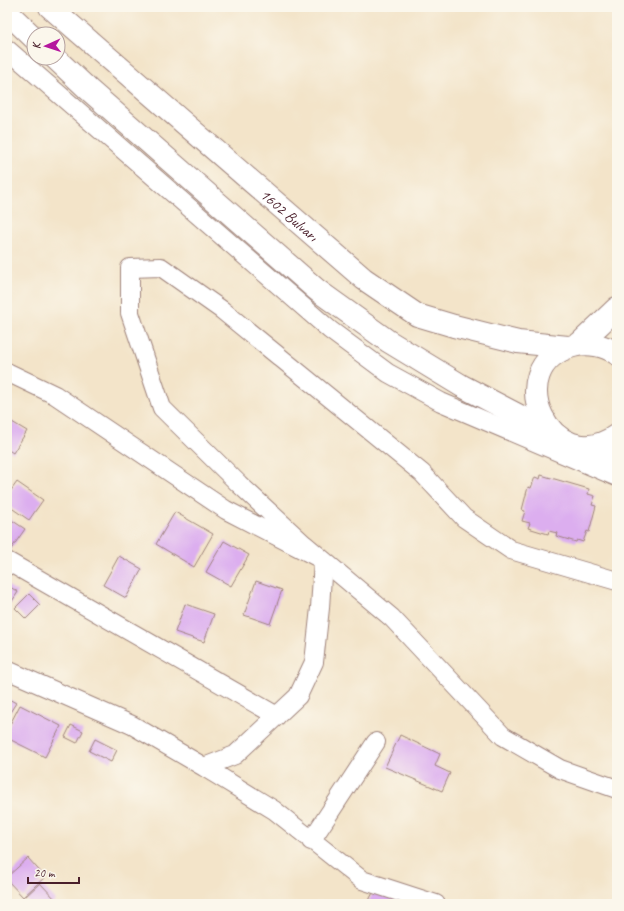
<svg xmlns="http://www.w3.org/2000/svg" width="624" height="911" font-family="Caveat,sans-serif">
<rect width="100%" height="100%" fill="#fbf7ec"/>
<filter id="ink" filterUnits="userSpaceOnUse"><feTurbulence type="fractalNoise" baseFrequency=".025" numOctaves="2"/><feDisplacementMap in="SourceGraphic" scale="8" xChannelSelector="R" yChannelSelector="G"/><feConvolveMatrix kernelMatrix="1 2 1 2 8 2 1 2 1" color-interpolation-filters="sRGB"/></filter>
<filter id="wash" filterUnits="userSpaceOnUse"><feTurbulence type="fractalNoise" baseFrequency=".012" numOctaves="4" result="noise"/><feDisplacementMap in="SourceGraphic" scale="16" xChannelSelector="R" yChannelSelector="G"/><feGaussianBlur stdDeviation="0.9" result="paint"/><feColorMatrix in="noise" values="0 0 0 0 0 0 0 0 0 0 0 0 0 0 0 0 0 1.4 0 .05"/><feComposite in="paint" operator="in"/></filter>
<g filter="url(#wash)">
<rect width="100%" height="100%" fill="#f3e4c9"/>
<g id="blocks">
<path fill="#dcaeef" d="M 7,419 L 27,431 L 13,453 L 7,449 Z
M 541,475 L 589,489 L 588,494 L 595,496 L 592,505 L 596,506 L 589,532 L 587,531 L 583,542 L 577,540 L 576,542 L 556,536 L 557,533 L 549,531 L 548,534 L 528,528 L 530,523 L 522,521 L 525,511 L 522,510 L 528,487 L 531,488 L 535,477 L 540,479 Z
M 17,482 L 43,500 L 29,520 L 7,505 L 7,496 Z
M 175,512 L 213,534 L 194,567 L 156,544 Z
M 7,517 L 25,529 L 9,552 L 7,550 Z
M 224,541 L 249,555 L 231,586 L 206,572 Z
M 119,556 L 142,569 L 126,598 L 103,585 Z
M 256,581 L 282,590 L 270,624 L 244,615 Z
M 7,585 L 18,592 L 7,609 Z
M 29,594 L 40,605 L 26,619 L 15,608 Z
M 185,604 L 214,614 L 204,642 L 175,632 Z
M 7,698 L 16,703 L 7,717 Z
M 20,705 L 61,726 L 45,757 L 7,738 L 7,730 Z
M 71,725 L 83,731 L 77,743 L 65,737 Z
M 400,735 L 440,754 L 435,766 L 450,773 L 442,791 L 385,767 Z
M 95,739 L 117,750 L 111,762 L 89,751 Z
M 28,858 L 45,877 L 23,897 L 7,880 L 7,877 Z
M 40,883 L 56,900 L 51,904 L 30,904 L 25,897 Z
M 377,885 L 407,904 L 367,904 Z"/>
</g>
</g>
<g filter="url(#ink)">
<use href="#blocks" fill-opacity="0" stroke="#9e827a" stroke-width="1"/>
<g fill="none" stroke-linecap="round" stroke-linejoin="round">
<defs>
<path id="street" d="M 7,49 L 330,330 L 388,373 L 441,402 L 617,477
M 7,372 L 55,395 L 226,510 L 323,560 L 320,608 L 314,662 L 298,696 L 235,755 L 204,767 L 132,725 L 7,670
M 7,561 L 277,716
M 617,581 L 511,550 L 464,518 L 422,473 L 222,310 L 161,267 L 130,268 L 130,313 L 162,408 L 239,484 L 304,544 L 392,618 L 503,736 L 560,769 L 617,789
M 204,767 L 274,810 L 362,880 L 436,904
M 311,841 L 376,742"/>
<g id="secondary">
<path id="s1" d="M 50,7 L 364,279 L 417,315 L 454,326 L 518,342 L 568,347"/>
<path d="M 7,12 L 34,38"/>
<path d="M 55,58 L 89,90 L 317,290 L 388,341 L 462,386 L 556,435"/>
<path d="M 579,344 L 617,308"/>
<path d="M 617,354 C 605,345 588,342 573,346 C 497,367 552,482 617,435"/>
<path d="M 584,447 L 617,456"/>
</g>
</defs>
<use href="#street" stroke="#9e827a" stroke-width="20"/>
<use href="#secondary" stroke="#9e827a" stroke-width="24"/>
<use href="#street" stroke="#fff" stroke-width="18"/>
<use href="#secondary" stroke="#fff" stroke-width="22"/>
</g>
</g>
<g text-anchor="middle" stroke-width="3" stroke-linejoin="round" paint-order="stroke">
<g font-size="16" fill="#4a1f2b" stroke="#fbf7ec">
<text dy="6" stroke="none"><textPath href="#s1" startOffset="317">1602 Bulvarı</textPath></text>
</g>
</g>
<rect width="624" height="911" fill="none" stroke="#fbf7ec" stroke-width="24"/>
<g transform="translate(46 46) rotate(267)"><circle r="19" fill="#fbf7ec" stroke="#b4a19f"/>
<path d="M0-3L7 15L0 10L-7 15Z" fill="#b5179e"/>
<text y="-6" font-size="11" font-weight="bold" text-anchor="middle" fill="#4a1f2b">K</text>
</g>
<path d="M28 877v6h51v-6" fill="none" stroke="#4a1f2b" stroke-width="2"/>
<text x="34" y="877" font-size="12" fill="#4a1f2b" stroke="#fbf7ec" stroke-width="3" paint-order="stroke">20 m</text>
</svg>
